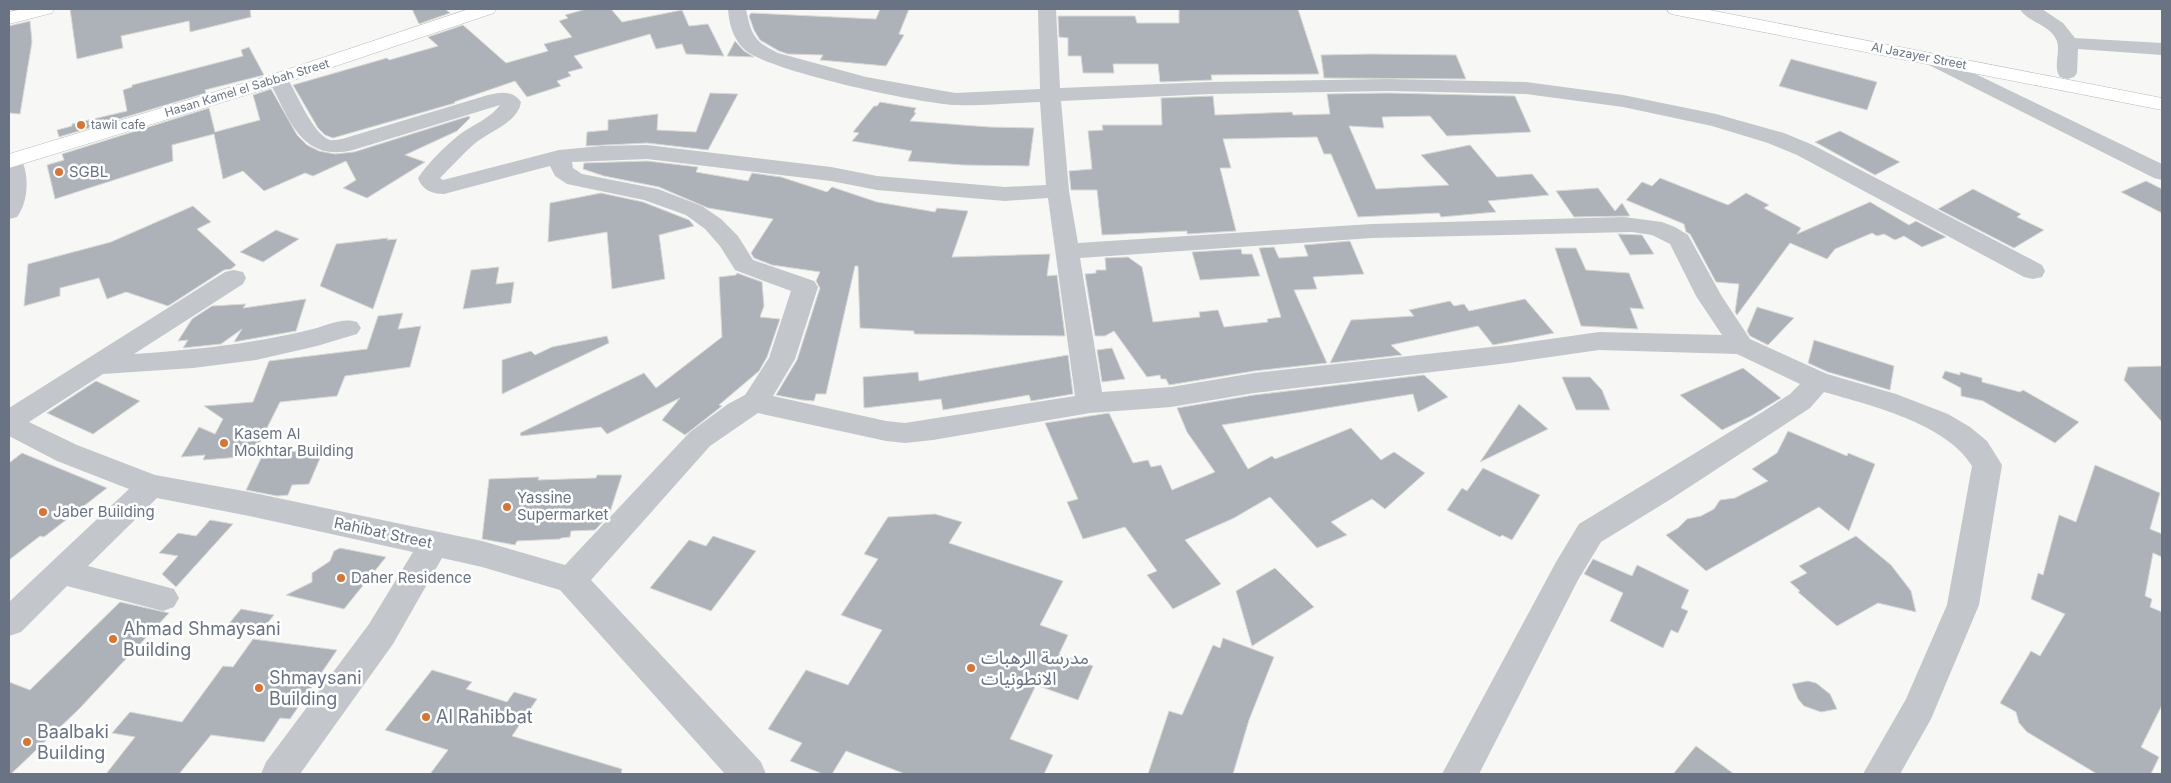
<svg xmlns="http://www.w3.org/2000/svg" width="2171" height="783" font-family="Inter,'Noto Sans Arabic',sans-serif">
<rect width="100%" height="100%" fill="#f7f7f5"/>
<path fill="#adb2b8" stroke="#d9d9d7" d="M 70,9 L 250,9 L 251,17 L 190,32 L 189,21 L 121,36 L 123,48 L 77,59 Z
M 412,9 L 445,9 L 450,13 L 419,24 Z
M 586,9 L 611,9 L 622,22 L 682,10 L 689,26 L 708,24 L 724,56 L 686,54 L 682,44 L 656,49 L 650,34 L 574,56 L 583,68 L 568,72 L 571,76 L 557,81 L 561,86 L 527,97 L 515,81 L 454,102 L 455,103 L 333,138 L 325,135 L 318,128 L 293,85 L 373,62 L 387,58 L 389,60 L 438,46 L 428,37 L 463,25 L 506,63 L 548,51 L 544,44 L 572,37 L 559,21 L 568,18 L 565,15 Z
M 880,9 L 909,9 L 899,34 L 904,35 L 886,66 L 820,60 L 823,55 L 788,54 L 779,51 L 760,40 L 754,30 L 749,16 L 751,13 L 876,19 Z
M 1179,9 L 1298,9 L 1319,74 L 1211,75 L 1212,80 L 1160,82 L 1158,64 L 1113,64 L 1114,73 L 1083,73 L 1081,56 L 1068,56 L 1068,38 L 1059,37 L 1058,16 L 1135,16 L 1137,23 L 1179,23 Z
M 30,21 L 32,42 L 20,114 L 9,113 L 9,26 Z
M 735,41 L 744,51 L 754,57 L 727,56 Z
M 249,47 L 264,75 L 205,90 L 206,93 L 59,137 L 57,130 L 72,126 L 72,124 L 127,111 L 123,90 L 132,87 L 132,85 L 243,56 L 241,50 Z
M 1372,54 L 1456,55 L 1466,79 L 1324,78 L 1321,55 Z
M 1791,59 L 1877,82 L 1867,110 L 1779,86 Z
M 271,89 L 297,135 L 307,145 L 319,151 L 335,154 L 354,152 L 469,116 L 470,118 L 457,131 L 405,155 L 425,162 L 367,198 L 343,188 L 356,180 L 346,161 L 313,176 L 305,173 L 264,191 L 243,171 L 223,179 L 214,134 L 172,145 L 173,161 L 55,199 L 47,165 L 64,160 L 62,154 L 209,108 L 215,132 L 260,120 L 253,95 Z
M 710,93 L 738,94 L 708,150 L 647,143 L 586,146 L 587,132 L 608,130 L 608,120 L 658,114 L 657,130 L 696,132 Z
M 1388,93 L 1515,96 L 1531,132 L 1447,136 L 1430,116 L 1382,117 L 1384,128 L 1349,126 L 1376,189 L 1449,185 L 1421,155 L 1470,145 L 1497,177 L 1532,174 L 1549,195 L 1488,201 L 1496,212 L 1441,217 L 1439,213 L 1358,217 L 1331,154 L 1324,154 L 1317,137 L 1223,139 L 1231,168 L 1220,168 L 1236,231 L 1187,234 L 1187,231 L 1102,235 L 1097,190 L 1071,190 L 1069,171 L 1092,169 L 1088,131 L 1103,130 L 1102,125 L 1162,125 L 1161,98 L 1213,96 L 1215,115 L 1292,112 L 1293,115 L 1330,114 L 1327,94 Z
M 880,102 L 916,108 L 914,112 L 916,113 L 910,121 L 989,127 L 1034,128 L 1029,166 L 963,165 L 908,161 L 912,151 L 852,141 L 859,133 L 853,132 L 874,106 L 877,106 Z
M 1840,131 L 1900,162 L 1875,175 L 1815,142 Z
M 647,161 L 698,167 L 696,172 L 748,181 L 752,173 L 781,177 L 827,192 L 832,187 L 877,202 L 935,212 L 937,208 L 968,211 L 952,257 L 1050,254 L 1047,276 L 1057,275 L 1065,336 L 914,334 L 914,331 L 860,328 L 858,266 L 855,266 L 826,394 L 816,394 L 814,401 L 802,400 L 776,395 L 797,360 L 820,288 L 816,281 L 820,272 L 772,265 L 754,258 L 751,253 L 773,219 L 708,208 L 659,187 L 604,176 L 583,169 L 584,163 Z
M 1660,178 L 1728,205 L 1746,193 L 1769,205 L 1764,208 L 1801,228 L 1797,234 L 1870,202 L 1909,225 L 1916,221 L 1946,237 L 1922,247 L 1904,236 L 1895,240 L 1884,234 L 1877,236 L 1872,233 L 1835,249 L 1827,259 L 1790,243 L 1737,315 L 1735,312 L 1739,284 L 1716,282 L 1690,234 L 1686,232 L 1684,224 L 1626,200 L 1642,182 L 1652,186 Z
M 2146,181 L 2162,189 L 2162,213 L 2121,192 Z
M 1598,188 L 1615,211 L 1622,203 L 1630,216 L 1574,217 L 1556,191 Z
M 1973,189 L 2021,214 L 2017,217 L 2044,230 L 2014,248 L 1938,209 Z
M 601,193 L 643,202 L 689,220 L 694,226 L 659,235 L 665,279 L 612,289 L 607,232 L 548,242 L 550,203 Z
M 193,206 L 211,222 L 197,229 L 236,265 L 231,269 L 224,270 L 168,306 L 126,292 L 107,299 L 99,278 L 60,288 L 60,296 L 24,306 L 28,264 L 111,242 Z
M 276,230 L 299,239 L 263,262 L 240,252 Z
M 1618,234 L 1642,235 L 1654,254 L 1630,255 Z
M 388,238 L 387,240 L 397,239 L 373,309 L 320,286 L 336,244 Z
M 1350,241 L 1364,274 L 1313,277 L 1317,289 L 1294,290 L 1327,363 L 1254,371 L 1169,385 L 1166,379 L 1161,379 L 1160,375 L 1147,377 L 1114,331 L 1105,336 L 1095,336 L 1085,274 L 1096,273 L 1096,270 L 1106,270 L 1105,258 L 1128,257 L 1142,267 L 1153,322 L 1200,317 L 1199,312 L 1218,310 L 1224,327 L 1268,322 L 1267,319 L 1281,317 L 1259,248 L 1274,247 L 1279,258 L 1308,256 L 1304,245 Z
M 1555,248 L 1576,248 L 1586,270 L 1629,273 L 1644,309 L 1630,308 L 1638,329 L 1581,326 Z
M 1241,249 L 1242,254 L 1252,254 L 1260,276 L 1200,280 L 1192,252 Z
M 499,267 L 496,284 L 514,282 L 511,303 L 463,309 L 471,270 Z
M 737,273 L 762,282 L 764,306 L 760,317 L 780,319 L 767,357 L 759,371 L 719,405 L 722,406 L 685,435 L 662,420 L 680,398 L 607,434 L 601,427 L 521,436 L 520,433 L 644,373 L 656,388 L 722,337 L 719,277 L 736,275 Z
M 306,299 L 296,331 L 234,342 L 242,329 L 221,344 L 183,348 L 188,340 L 178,341 L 192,319 L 212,306 L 246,304 L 243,308 Z
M 1525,299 L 1554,333 L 1493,345 L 1478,326 L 1391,345 L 1402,355 L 1330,363 L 1351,320 L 1414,316 L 1409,310 L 1450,301 L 1454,306 L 1464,304 L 1469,311 Z
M 1757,307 L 1794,318 L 1768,345 L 1750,336 L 1747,331 Z
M 403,313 L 398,329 L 421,326 L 410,367 L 345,376 L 337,396 L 280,402 L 253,456 L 203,460 L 205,455 L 181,457 L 199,427 L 215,434 L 223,419 L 204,406 L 253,402 L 269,361 L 367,349 L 378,316 Z
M 607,336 L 609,343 L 502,394 L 502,360 L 531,351 L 535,355 L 552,347 Z
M 1814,340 L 1894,366 L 1890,390 L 1828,372 L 1808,363 Z
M 1112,348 L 1125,379 L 1102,382 L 1097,350 Z
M 1068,355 L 1073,394 L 1031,401 L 1029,395 L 943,410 L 941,399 L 864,408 L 863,377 L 918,372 L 919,381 Z
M 2162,366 L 2162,422 L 2124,380 L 2128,367 Z
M 1743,368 L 1781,398 L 1751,416 L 1722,430 L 1680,395 Z
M 1945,371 L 1960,375 L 1960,372 L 1982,378 L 1982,382 L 2020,392 L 2023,390 L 2079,422 L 2055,443 L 1983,401 L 1961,396 L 1961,388 L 1942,378 Z
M 1424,375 L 1448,397 L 1418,412 L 1413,394 L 1222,425 L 1248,469 L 1272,456 L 1275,459 L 1351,428 L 1381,460 L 1394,452 L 1425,473 L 1385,509 L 1372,499 L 1331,522 L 1347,535 L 1317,548 L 1270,497 L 1234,518 L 1185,540 L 1221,584 L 1173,609 L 1147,575 L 1157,571 L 1125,527 L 1083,539 L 1067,502 L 1078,499 L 1045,423 L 1109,413 L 1133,463 L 1148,460 L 1151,467 L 1161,465 L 1172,490 L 1215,472 L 1187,432 L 1177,408 L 1254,395 Z
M 1562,377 L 1590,377 L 1602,390 L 1610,410 L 1576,410 Z
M 96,381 L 140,401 L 93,434 L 47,413 Z
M 1519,404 L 1548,429 L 1480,462 Z
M 1788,431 L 1847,456 L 1848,453 L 1875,464 L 1849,531 L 1819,507 L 1706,571 L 1666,535 L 1678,528 L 1687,519 L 1701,516 L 1714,509 L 1720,500 L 1735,498 L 1768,481 L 1752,469 L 1777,453 Z
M 324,449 L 309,484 L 292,485 L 288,495 L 277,496 L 246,490 L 263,454 Z
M 22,453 L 107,488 L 44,537 L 40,536 L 9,560 L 9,463 Z
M 2095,465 L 2160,493 L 2150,529 L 2162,534 L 2162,557 L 2153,553 L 2145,596 L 2152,599 L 2150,607 L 2162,612 L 2162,705 L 2141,747 L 2159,757 L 2151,774 L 2097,774 L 2027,732 L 2019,723 L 2016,712 L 2000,703 L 2031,651 L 2040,656 L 2065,614 L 2031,599 L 2038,573 L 2043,575 L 2059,515 L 2076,522 Z
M 1483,468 L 1540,495 L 1512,540 L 1502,535 L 1500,537 L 1447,510 L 1462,488 L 1467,491 Z
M 597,475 L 622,475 L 609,515 L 595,530 L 571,531 L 570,537 L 561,538 L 560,539 L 517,541 L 515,545 L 482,539 L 489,479 L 539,477 L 538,480 L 596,478 Z
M 935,514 L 962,522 L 949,543 L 1063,581 L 1040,625 L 1068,635 L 1059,654 L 1093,666 L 1078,700 L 1036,685 L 1010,739 L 1053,755 L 1044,774 L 905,774 L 846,751 L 832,774 L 823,774 L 790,761 L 802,743 L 768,729 L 806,670 L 848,685 L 882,630 L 841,615 L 878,559 L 864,554 L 888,517 Z
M 210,520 L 233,524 L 176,587 L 162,574 L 178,556 L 159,553 L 178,533 L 196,536 Z
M 713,536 L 756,551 L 711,611 L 650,588 L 689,540 L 706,546 Z
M 1856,536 L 1891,565 L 1911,591 L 1916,612 L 1878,603 L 1837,626 L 1798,592 L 1800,591 L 1790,582 L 1807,573 L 1799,566 Z
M 340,548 L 386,557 L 344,609 L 286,595 L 312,582 L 312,573 L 330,561 L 334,551 Z
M 1593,559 L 1632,576 L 1637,565 L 1689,590 L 1681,608 L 1688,611 L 1678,633 L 1671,630 L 1663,648 L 1610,621 L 1623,593 L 1584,574 Z
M 1275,568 L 1314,607 L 1252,646 L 1236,591 Z
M 120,602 L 169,613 L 79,709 L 11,774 L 9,774 L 9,682 L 30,690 Z
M 241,609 L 274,615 L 260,632 L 227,626 Z
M 1223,638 L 1274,657 L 1249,720 L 1233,774 L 1148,774 L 1169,711 L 1182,715 L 1213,645 L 1220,648 Z
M 253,639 L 337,650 L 290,719 L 280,718 L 264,742 L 211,735 L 179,774 L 106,774 L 135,737 L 112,733 L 130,712 L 182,722 L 223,666 L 233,667 Z
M 432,670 L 472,682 L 466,689 L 507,702 L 514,692 L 537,699 L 512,736 L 622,769 L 621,774 L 430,774 L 448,750 L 385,730 Z
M 1808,681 L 1816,683 L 1830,694 L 1837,709 L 1821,712 L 1804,706 L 1798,699 L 1792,684 Z
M 1696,746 L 1734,774 L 1673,774 Z"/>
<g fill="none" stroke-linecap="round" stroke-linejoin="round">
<defs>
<path id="major" d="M 23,9 L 54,9 L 52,13 L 9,24 L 9,12 Z
M 469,9 L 496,9 L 494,13 L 285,83 L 9,168 L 9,154 L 271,75 Z
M 1667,9 L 1704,9 L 2162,98 L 2162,110 L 1676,15 L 1669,13 Z"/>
</defs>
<use href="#major" stroke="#b7b9bd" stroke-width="1"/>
<path fill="#c3c6ca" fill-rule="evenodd" d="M 728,9 L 746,9 C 751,34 754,42 778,53 L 866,77 L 938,90 L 956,93 L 1040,89 L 1038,9 L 1056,9 L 1060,88 L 1210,82 L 1388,79 L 1526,82 L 1623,95 L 1716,114 L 1784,133 L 1813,145 L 2042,265 L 2045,271 L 2042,277 L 2033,279 L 2024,277 L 1797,155 L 1768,143 L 1712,126 L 1623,107 L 1526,94 L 1388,91 L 1210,94 L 1061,101 L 1069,191 L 1078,243 L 1372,224 L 1624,217 L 1662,222 L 1675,227 L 1688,235 L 1721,295 L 1750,339 L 1827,374 L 1896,394 L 1948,414 L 1970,427 L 1987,441 L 2002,465 L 1979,605 L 1931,719 L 1900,774 L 1863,774 L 1906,699 L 1947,605 L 1972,466 C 1946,423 1869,405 1824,392 L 1810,408 L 1671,499 L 1601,542 L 1578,580 L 1479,774 L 1442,774 L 1556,562 L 1579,524 L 1764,411 L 1790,394 L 1800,384 L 1737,354 L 1599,350 L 1509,363 L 1254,393 L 1171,407 L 1090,413 L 933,440 L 905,443 L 886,441 L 758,413 L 710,446 L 591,580 L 761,762 L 766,774 L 725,774 L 560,590 L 482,567 L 442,558 L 393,644 L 300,774 L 261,774 L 266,762 L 369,624 L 413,552 L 249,516 L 157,498 L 88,566 L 174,589 L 179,598 L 174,607 L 163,611 L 67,586 L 21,632 L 9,636 L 9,602 L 129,489 L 57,461 L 9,436 L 9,408 L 225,272 L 234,270 L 243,272 L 246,278 L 243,284 L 134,354 C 193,350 251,344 309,330 C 325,327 341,317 357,322 L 361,328 L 357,334 L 317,346 L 256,360 L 193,368 L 103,374 L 29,422 L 77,445 L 155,475 L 249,492 L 482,541 L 565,565 L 690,432 L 728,404 L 745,395 L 769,358 L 791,291 L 735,270 L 720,246 L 705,229 L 686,215 L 644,200 L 567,184 L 555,176 L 550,166 L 444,194 C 432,194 422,190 418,178 C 428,163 444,147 459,135 C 472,125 491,118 500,105 L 353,150 C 300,163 289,117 268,79 L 271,75 L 278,73 L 285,75 C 296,90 312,134 330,140 C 334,141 339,139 342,139 L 488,95 C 500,92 513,90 521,102 C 518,123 488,132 473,145 C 462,155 451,167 440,178 L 443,180 L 559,150 L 601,146 L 647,145 L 831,167 L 877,176 L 1005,187 L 1046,185 L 1040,102 C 1013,103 984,106 957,105 C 921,104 769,71 745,50 C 733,39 729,24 728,9 ZM 647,159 L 831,181 L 877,190 L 1005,201 L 1048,198 L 1075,396 L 905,423 L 886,421 L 773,396 L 795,359 L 818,287 L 814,281 L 753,260 L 738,236 L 721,219 L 702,206 L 658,189 L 582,174 L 573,168 L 572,162 ZM 1632,232 L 1652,235 L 1670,244 L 1696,296 L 1722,335 L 1599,332 L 1509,345 L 1254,373 L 1171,387 L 1102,392 L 1080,258 L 1372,238 Z
M 2020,9 L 2042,9 L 2063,23 L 2075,38 L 2162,43 L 2162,55 L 2078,49 L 2077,73 L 2074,77 L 2067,79 L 2060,77 C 2052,66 2062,51 2056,39 C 2049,24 2027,22 2020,9 Z
M 1930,52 L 2162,164 L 2162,180 L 2154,178 L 1923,62 L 1920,58 L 1923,54 Z
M 11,153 L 19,155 C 30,172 29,201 17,217 L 9,219 L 9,154 Z"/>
<use href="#major" fill="#fff" fill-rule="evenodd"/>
</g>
<g fill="#d67536" stroke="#fff" stroke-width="2">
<circle cx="81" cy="125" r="5"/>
<circle cx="59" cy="172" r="5"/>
<circle cx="224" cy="443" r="5"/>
<circle cx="507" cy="507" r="5"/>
<circle cx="43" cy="512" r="5"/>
<circle cx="341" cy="578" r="5"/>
<circle cx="113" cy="639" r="5"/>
<circle cx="971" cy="668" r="5"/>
<circle cx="259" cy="688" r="5"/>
<circle cx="426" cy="717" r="5"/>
<circle cx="27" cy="742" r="5"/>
</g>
<g text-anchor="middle" stroke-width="5" stroke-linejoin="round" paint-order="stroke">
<g font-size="12" fill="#697383" stroke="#fff">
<text transform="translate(1919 56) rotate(11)" y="4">Al Jazayer Street</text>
<text transform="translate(247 88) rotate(-17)" y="4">Hasan Kamel el Sabbah Street</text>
</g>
<g font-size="12" fill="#697383" stroke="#fff" text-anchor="start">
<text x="91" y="129">tawil cafe</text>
</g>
<g font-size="15" fill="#697383" stroke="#fff" text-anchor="start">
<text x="69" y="177">SGBL</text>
<text x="234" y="439">Kasem Al<tspan x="234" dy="17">Mokhtar Building</tspan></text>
<text x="517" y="503">Yassine<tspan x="517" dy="17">Supermarket</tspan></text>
<text x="53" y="517">Jaber Building</text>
<text x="351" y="583">Daher Residence</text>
</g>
<g font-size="15" fill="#697383" stroke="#fff">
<text transform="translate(383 533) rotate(12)" y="5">Rahibat Street</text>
</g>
<g font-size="18" fill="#697383" stroke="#fff" text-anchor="start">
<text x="123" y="635">Ahmad Shmaysani<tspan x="123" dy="21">Building</tspan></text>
<text x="981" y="664">مدرسة الرهبات<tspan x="981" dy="21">الانطونيات</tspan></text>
<text x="269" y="684">Shmaysani<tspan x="269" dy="21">Building</tspan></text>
<text x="436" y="723">Al Rahibbat</text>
<text x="37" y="738">Baalbaki<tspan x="37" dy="21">Building</tspan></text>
</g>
</g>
<rect width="2171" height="783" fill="none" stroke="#697383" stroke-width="20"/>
</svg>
